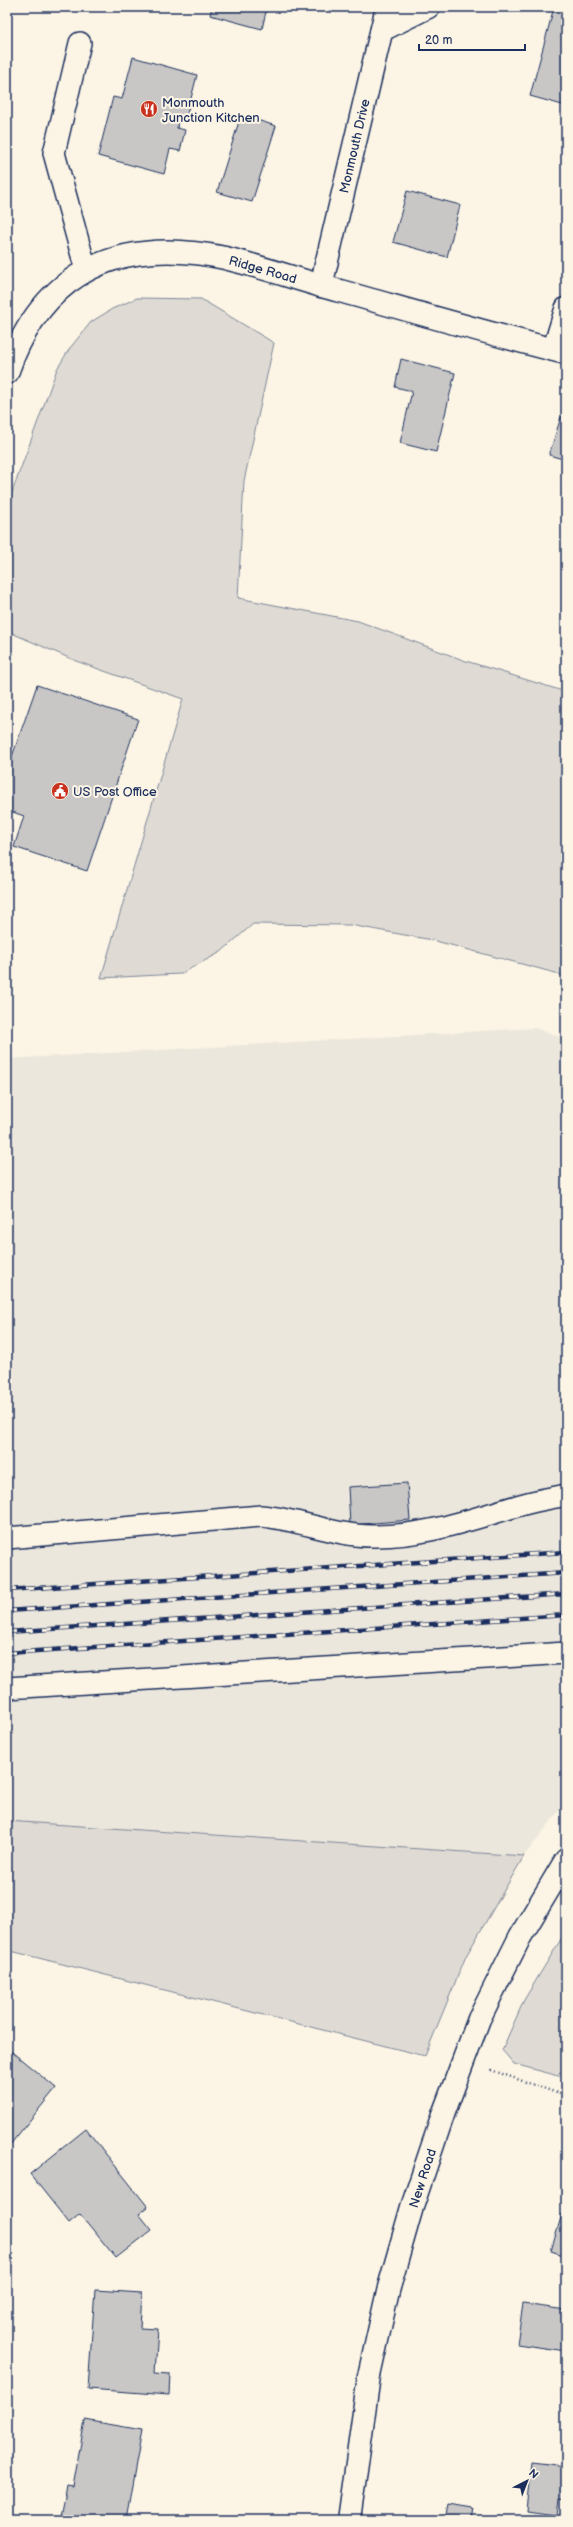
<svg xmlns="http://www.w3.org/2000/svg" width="573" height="2527" font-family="'Balsamiq Sans',sans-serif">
<rect width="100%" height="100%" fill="#fcf5e5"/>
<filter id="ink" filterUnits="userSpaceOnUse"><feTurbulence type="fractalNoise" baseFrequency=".025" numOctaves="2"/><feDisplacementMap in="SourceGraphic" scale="8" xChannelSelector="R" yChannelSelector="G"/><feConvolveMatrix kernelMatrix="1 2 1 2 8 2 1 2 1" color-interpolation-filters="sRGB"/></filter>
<g filter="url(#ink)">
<path fill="#ece7dc" d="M 534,1028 L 566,1039 L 566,1802 L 524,1856 L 7,1821 L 7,1059 Z"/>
<path fill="#dfdbd4" stroke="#7d8599" d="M 137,298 L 201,299 L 274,343 L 244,481 L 238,598 L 358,621 L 466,661 L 566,692 L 566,978 L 559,974 L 432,940 L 350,925 L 253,924 L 221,952 L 180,974 L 101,978 L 183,699 L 76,661 L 7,631 L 7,506 L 57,369 L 70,348 L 91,322 L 112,309 Z
M 7,1821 L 524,1856 L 466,1956 L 425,2056 L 7,1950 Z
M 566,1931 L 566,2078 L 514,2064 L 502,2050 L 524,2000 Z"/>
<path fill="#c8c7c6" stroke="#1b2f5e" d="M 212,7 L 267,7 L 262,29 L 210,15 Z
M 554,7 L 566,7 L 566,106 L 530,96 Z
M 133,57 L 197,75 L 185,122 L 178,120 L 177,128 L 185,130 L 180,151 L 170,149 L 164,174 L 98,156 L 113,97 L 122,99 Z
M 241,115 L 276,126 L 252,202 L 217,192 Z
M 407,191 L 460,205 L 447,257 L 393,242 Z
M 401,359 L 455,373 L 436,452 L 400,443 L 412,391 L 395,387 Z
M 561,417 L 566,418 L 566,460 L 549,455 Z
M 37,685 L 138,719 L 87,871 L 14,847 L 24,816 L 7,810 L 7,771 Z
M 407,1483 L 410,1520 L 350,1525 L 348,1487 Z
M 7,2048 L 56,2088 L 9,2146 L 7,2145 Z
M 86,2129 L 148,2207 L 139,2214 L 152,2230 L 116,2258 L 80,2214 L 69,2223 L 30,2174 Z
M 562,2214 L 566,2215 L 566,2256 L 551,2251 Z
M 95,2290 L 142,2293 L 140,2328 L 158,2329 L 155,2373 L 170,2374 L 169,2395 L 88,2389 Z
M 523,2304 L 566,2310 L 566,2351 L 517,2344 Z
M 85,2420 L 142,2430 L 126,2520 L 60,2520 L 67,2486 L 73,2487 Z
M 531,2462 L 566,2466 L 566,2499 L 560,2498 L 558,2515 L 526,2511 Z
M 449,2504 L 474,2508 L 472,2520 L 446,2520 Z"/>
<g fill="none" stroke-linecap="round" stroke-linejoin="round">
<defs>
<path id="service" d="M 381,31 L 429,7
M 80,43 L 54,153 L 86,270
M 553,350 L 566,308
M 7,1538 L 261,1516 C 299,1519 335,1536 372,1536 C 426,1537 474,1518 524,1504 C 538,1500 552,1498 566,1495
M 7,1688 L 566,1653"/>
<path id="minor" d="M 321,286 L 387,7"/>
<path id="tertiary" d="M 7,373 C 43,270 120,236 225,258 C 263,267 302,281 340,291 C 415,312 490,334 566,353
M 349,2520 L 369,2376 L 388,2291 L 412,2207 L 444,2112 L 479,2019 L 520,1937 L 566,1860"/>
</defs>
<use href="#service" stroke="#1b2f5e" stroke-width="24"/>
<use href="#minor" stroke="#1b2f5e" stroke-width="25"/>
<use href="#tertiary" stroke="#1b2f5e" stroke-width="25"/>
<path stroke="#1b2f5e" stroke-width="2.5" stroke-dasharray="1 3" stroke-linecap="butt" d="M 491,2070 L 566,2096"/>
<use href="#service" stroke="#fcf5e5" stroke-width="21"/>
<use href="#minor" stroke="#fcf5e5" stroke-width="22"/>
<use href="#tertiary" stroke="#fcf5e5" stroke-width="22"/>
<defs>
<path id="rail" d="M 7,1590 L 566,1552
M 7,1611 L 566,1573
M 7,1632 L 566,1594
M 7,1653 L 566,1615"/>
</defs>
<use href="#rail" stroke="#1b2f5e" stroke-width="4.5"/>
<use href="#rail" stroke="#fcf5e5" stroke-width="3" stroke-dasharray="9" stroke-linecap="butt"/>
</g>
</g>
<defs>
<symbol id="restaurant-disc" viewBox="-11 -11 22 22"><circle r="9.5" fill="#c8321e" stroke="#fcf5e5"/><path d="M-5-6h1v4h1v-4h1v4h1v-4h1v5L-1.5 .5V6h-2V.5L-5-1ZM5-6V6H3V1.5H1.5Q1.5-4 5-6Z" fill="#fff"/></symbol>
<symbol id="civic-disc" viewBox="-11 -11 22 22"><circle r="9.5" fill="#c8321e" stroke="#fcf5e5"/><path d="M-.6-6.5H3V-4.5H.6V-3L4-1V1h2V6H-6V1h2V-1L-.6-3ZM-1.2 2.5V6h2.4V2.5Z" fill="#fff"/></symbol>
</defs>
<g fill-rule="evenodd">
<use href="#restaurant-disc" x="139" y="99" width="20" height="20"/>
<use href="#civic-disc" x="50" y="781" width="20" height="20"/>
</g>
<g text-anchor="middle" stroke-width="4" stroke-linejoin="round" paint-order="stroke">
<g font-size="13" fill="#1b2f5e" stroke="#fcf5e5" text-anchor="start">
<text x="162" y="107">Monmouth<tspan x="162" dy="15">Junction Kitchen</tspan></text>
<text x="73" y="796">US Post Office</text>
</g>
<g font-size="13" fill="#1b2f5e" stroke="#fcf5e5">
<text transform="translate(354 146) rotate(-77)" y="5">Monmouth Drive</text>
<text transform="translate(263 269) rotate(16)" y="5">Ridge Road</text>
<text transform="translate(422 2178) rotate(-72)" y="5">New Road</text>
</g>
</g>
<rect width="573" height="2527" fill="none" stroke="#fcf5e5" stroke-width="24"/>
<rect x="12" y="12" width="549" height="2503" fill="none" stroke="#1b2f5e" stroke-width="1.5" filter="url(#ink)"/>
<g transform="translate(527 2481) rotate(42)" stroke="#fcf5e5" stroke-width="3" paint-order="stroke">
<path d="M0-3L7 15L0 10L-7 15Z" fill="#1b2f5e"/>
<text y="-6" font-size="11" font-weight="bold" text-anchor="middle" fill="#1b2f5e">N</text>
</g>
<path d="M419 44v6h106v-6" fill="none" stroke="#1b2f5e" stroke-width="2"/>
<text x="425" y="44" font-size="12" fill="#1b2f5e" stroke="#fcf5e5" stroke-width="3" paint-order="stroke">20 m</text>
</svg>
